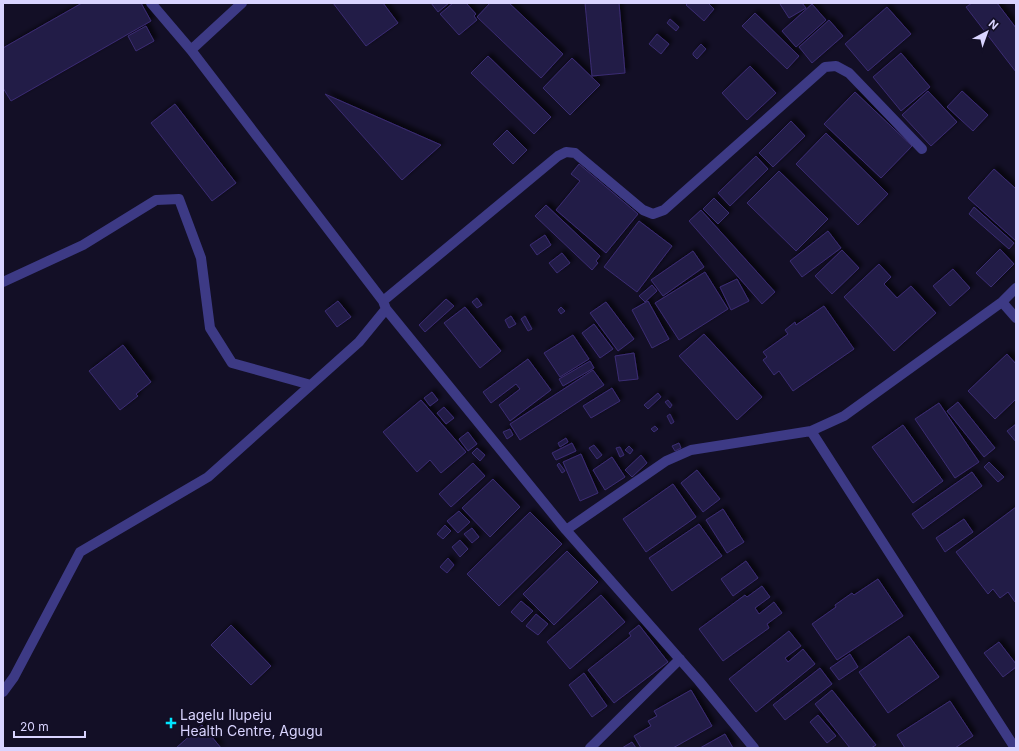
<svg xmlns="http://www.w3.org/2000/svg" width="1019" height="751" font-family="Inter,sans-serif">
<defs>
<filter id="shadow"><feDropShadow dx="3.5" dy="-3.5" stdDeviation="2" flood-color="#0009"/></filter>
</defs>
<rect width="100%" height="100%" fill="#130f26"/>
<path fill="#241b47" stroke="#3b2d73" filter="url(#shadow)" d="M 82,3 L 141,3 L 151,21 L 11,101 L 3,88 L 3,48 Z
M 333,3 L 383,3 L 398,23 L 366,46 Z
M 431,3 L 449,3 L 438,12 Z
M 453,3 L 466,3 L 476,14 L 474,16 L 477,20 L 459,35 L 440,14 Z
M 490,3 L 509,3 L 563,54 L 541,78 L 477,17 Z
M 585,3 L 619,3 L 625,73 L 592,76 Z
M 688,3 L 708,3 L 714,9 L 704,21 L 686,5 Z
M 781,3 L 802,3 L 806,8 L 789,18 L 780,4 Z
M 972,3 L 997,3 L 1016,28 L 1016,72 L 966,7 Z
M 812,4 L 826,20 L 796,47 L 782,31 Z
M 887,7 L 911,34 L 868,71 L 845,44 Z
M 755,13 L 799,56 L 787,69 L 742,26 Z
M 670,19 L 679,27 L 676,31 L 667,23 Z
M 829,20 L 843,36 L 812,63 L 799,47 Z
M 146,26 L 154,41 L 136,51 L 128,36 Z
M 657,34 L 669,44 L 661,54 L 649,44 Z
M 701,44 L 706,49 L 697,59 L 693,55 L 693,53 Z
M 901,53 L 930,87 L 901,111 L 873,77 Z
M 488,56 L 551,117 L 534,134 L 471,73 Z
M 572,58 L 600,85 L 570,115 L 543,88 Z
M 750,66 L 776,93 L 747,120 L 722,93 Z
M 928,91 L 957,122 L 931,146 L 902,115 Z
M 962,91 L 988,115 L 973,131 L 947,107 Z
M 855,92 L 912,146 L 881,178 L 824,124 Z
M 325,94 L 441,145 L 402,180 Z
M 175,104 L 236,183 L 212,201 L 151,123 Z
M 791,121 L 805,136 L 773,167 L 759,153 Z
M 507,130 L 527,150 L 513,164 L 493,144 Z
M 826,133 L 888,194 L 858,225 L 796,164 Z
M 756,156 L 768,169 L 730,206 L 718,193 Z
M 579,164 L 638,214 L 606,253 L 556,210 L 580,181 L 571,174 Z
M 994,169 L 1016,189 L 1016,241 L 968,198 Z
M 779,171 L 828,219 L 796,251 L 747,203 Z
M 714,198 L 729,213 L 718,224 L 703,209 Z
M 546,205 L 600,256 L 596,261 L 598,263 L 592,270 L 535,216 Z
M 974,207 L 1014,243 L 1009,249 L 969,214 Z
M 701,210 L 775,292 L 762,304 L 689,221 Z
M 639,221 L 672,246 L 637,292 L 604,267 Z
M 828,231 L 841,248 L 802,277 L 790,261 Z
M 545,235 L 551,245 L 537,255 L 530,245 Z
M 1000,249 L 1014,264 L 991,287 L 976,273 Z
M 842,250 L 859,268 L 832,294 L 815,276 Z
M 693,251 L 704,267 L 663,296 L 651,280 Z
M 562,253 L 570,263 L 557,273 L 549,263 Z
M 879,264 L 891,277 L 884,284 L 897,298 L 911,286 L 936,313 L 894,351 L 844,297 Z
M 953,269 L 970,288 L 950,306 L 933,286 Z
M 705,272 L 728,309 L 679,340 L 655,303 Z
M 737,279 L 749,301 L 731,310 L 720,287 Z
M 652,285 L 657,291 L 645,302 L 639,296 Z
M 477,298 L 482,305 L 477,308 L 472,302 Z
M 446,299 L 454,306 L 425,332 L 419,325 Z
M 338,301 L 351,317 L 337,327 L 325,311 Z
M 648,301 L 669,339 L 652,348 L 632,310 Z
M 606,302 L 634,339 L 618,351 L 590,313 Z
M 824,306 L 854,349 L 793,391 L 779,371 L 774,375 L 763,360 L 767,357 L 763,352 L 788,334 L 785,330 L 795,322 L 796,325 Z
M 465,307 L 501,351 L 480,368 L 444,323 Z
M 561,307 L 565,311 L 561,314 L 558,310 Z
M 511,316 L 516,324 L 509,328 L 505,320 Z
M 525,316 L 532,329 L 528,331 L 521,319 Z
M 594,324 L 613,349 L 600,358 L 582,333 Z
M 704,334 L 762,397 L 737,420 L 679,356 Z
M 573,335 L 589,359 L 560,377 L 544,353 Z
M 123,345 L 151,382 L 136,394 L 138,396 L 120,410 L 89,371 Z
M 634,353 L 638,379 L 619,381 L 615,356 Z
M 1007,354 L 1016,364 L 1016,399 L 995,419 L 968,391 Z
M 528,359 L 551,390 L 510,421 L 499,405 L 520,389 L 516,384 L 491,403 L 483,392 Z
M 590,361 L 594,368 L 563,386 L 559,379 Z
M 593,370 L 604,385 L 520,440 L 510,424 Z
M 612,388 L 620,401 L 591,418 L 583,406 Z
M 432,392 L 438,400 L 430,406 L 424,398 Z
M 658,393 L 661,397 L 648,409 L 644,405 Z
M 421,400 L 466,452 L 441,473 L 430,460 L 417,472 L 383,432 Z
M 668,400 L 672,405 L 670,408 L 665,402 Z
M 958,402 L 995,448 L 984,457 L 947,411 Z
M 939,403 L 979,462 L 955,478 L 915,419 Z
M 444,407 L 454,418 L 446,424 L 437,413 Z
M 670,414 L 674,422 L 671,424 L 667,416 Z
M 1016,424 L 1016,442 L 1007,431 Z
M 903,425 L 943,481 L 913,503 L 872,447 Z
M 655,426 L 658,429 L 654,432 L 651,429 Z
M 510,429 L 513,435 L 507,439 L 503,432 Z
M 468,432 L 477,444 L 468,451 L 459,439 Z
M 566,438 L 568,442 L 560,447 L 558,443 Z
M 572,443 L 576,451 L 556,460 L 552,453 Z
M 679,443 L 681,448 L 675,451 L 672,446 Z
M 594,445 L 602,455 L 597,459 L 589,448 Z
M 629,446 L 633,450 L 630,454 L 625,450 Z
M 620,447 L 624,455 L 620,457 L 616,448 Z
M 477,448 L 485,455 L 480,461 L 472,453 Z
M 581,454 L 598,493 L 580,501 L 563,462 Z
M 641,455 L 647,463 L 632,477 L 625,470 Z
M 612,457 L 625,477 L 605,490 L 593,470 Z
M 989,462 L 1004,477 L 998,482 L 984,467 Z
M 473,463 L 485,476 L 451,507 L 439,494 Z
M 559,463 L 565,471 L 562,473 L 557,465 Z
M 697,470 L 720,499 L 703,512 L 681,483 Z
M 972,472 L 982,486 L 923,529 L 912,514 Z
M 493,479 L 520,507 L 490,537 L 462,508 Z
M 673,484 L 696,517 L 646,552 L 623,519 Z
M 1016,507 L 1016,601 L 1015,602 L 1008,592 L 1000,598 L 993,589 L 988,594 L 956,552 Z
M 723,509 L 744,542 L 727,553 L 706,520 Z
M 459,511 L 470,522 L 458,533 L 447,521 Z
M 530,512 L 562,544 L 499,606 L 467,574 Z
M 964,519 L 973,532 L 945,552 L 936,538 Z
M 699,524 L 722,556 L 672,591 L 649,558 Z
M 445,525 L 451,531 L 443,539 L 437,534 Z
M 472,528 L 479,537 L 472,543 L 464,534 Z
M 460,540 L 468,549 L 460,557 L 452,547 Z
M 567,551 L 598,582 L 554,625 L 523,594 Z
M 448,558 L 454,565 L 447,573 L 440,567 Z
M 746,561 L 758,578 L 733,596 L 721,579 Z
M 878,579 L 903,616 L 837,660 L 812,624 L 836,607 L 835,605 L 852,593 L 854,595 Z
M 762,586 L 770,597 L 755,608 L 759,614 L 774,602 L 782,613 L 767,624 L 769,628 L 723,661 L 699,629 L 745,595 L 747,597 Z
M 601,595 L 625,622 L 570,669 L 547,642 Z
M 521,601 L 533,611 L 522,622 L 511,612 Z
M 536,614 L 548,624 L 538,635 L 526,626 Z
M 231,625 L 271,666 L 251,685 L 211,645 Z
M 639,625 L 668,662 L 614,703 L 588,670 L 631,636 L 629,633 Z
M 789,631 L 801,646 L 785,658 L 788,662 L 803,649 L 815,664 L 756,712 L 729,679 Z
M 909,636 L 939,677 L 888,713 L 859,672 Z
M 999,642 L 1016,664 L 1016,667 L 1003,677 L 984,653 Z
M 850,654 L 858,667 L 839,680 L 830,668 Z
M 820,668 L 832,684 L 785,720 L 773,705 Z
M 584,673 L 607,706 L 592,717 L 569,685 Z
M 691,690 L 712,726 L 673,748 L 641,748 L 634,736 L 651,726 L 648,721 L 657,716 L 654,711 Z
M 832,690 L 876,745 L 871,748 L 850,748 L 815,704 Z
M 950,701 L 973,736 L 955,748 L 905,748 L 897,735 Z
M 818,715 L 836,736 L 827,743 L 810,722 Z
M 202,725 L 221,748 L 176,748 Z
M 725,734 L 733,748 L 700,748 Z
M 632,742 L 636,748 L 622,748 Z"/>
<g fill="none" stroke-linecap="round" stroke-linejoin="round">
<path stroke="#3d3a85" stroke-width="10" d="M 151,3 L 191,50 L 383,301 L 386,309 L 566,530 L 699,681 L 754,748
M 191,50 L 242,3
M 3,282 L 83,245 L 156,200 L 179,199 L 201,258 L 210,328 L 232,363 L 311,385
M 383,301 L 558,156 L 566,152 L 575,153 L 643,210 L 653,214 L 664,210 L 825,67 L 836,66 L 849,73 L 922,149
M 1002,302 L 1016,318
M 811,431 L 1015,748
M 566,530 L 666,461 L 691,450 L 811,431 L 844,416 L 1002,302 L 1016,288
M 3,692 L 14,677 L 80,552 L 208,477 L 359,342 L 386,309
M 590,748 L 680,659"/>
</g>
<path fill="#00e5ff" stroke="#130f26" stroke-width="1.5" d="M169 717h4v4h4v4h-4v4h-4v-4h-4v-4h4z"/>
<g text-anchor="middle" stroke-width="4" stroke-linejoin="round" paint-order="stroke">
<g font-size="14" fill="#d9d4ff" stroke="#130f26" text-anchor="start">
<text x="180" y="720">Lagelu Ilupeju<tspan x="180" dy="16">Health Centre, Agugu</tspan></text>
</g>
</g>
<rect width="1019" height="751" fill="none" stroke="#d9d4ff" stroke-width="8"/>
<g transform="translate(987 32) rotate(41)" stroke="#130f26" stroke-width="3" paint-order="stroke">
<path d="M0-3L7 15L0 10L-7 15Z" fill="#d9d4ff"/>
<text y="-6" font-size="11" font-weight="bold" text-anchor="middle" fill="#d9d4ff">N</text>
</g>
<path d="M14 731v6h71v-6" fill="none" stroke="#d9d4ff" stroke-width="2"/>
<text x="20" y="731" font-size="12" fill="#d9d4ff" stroke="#130f26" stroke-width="3" paint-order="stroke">20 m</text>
</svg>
